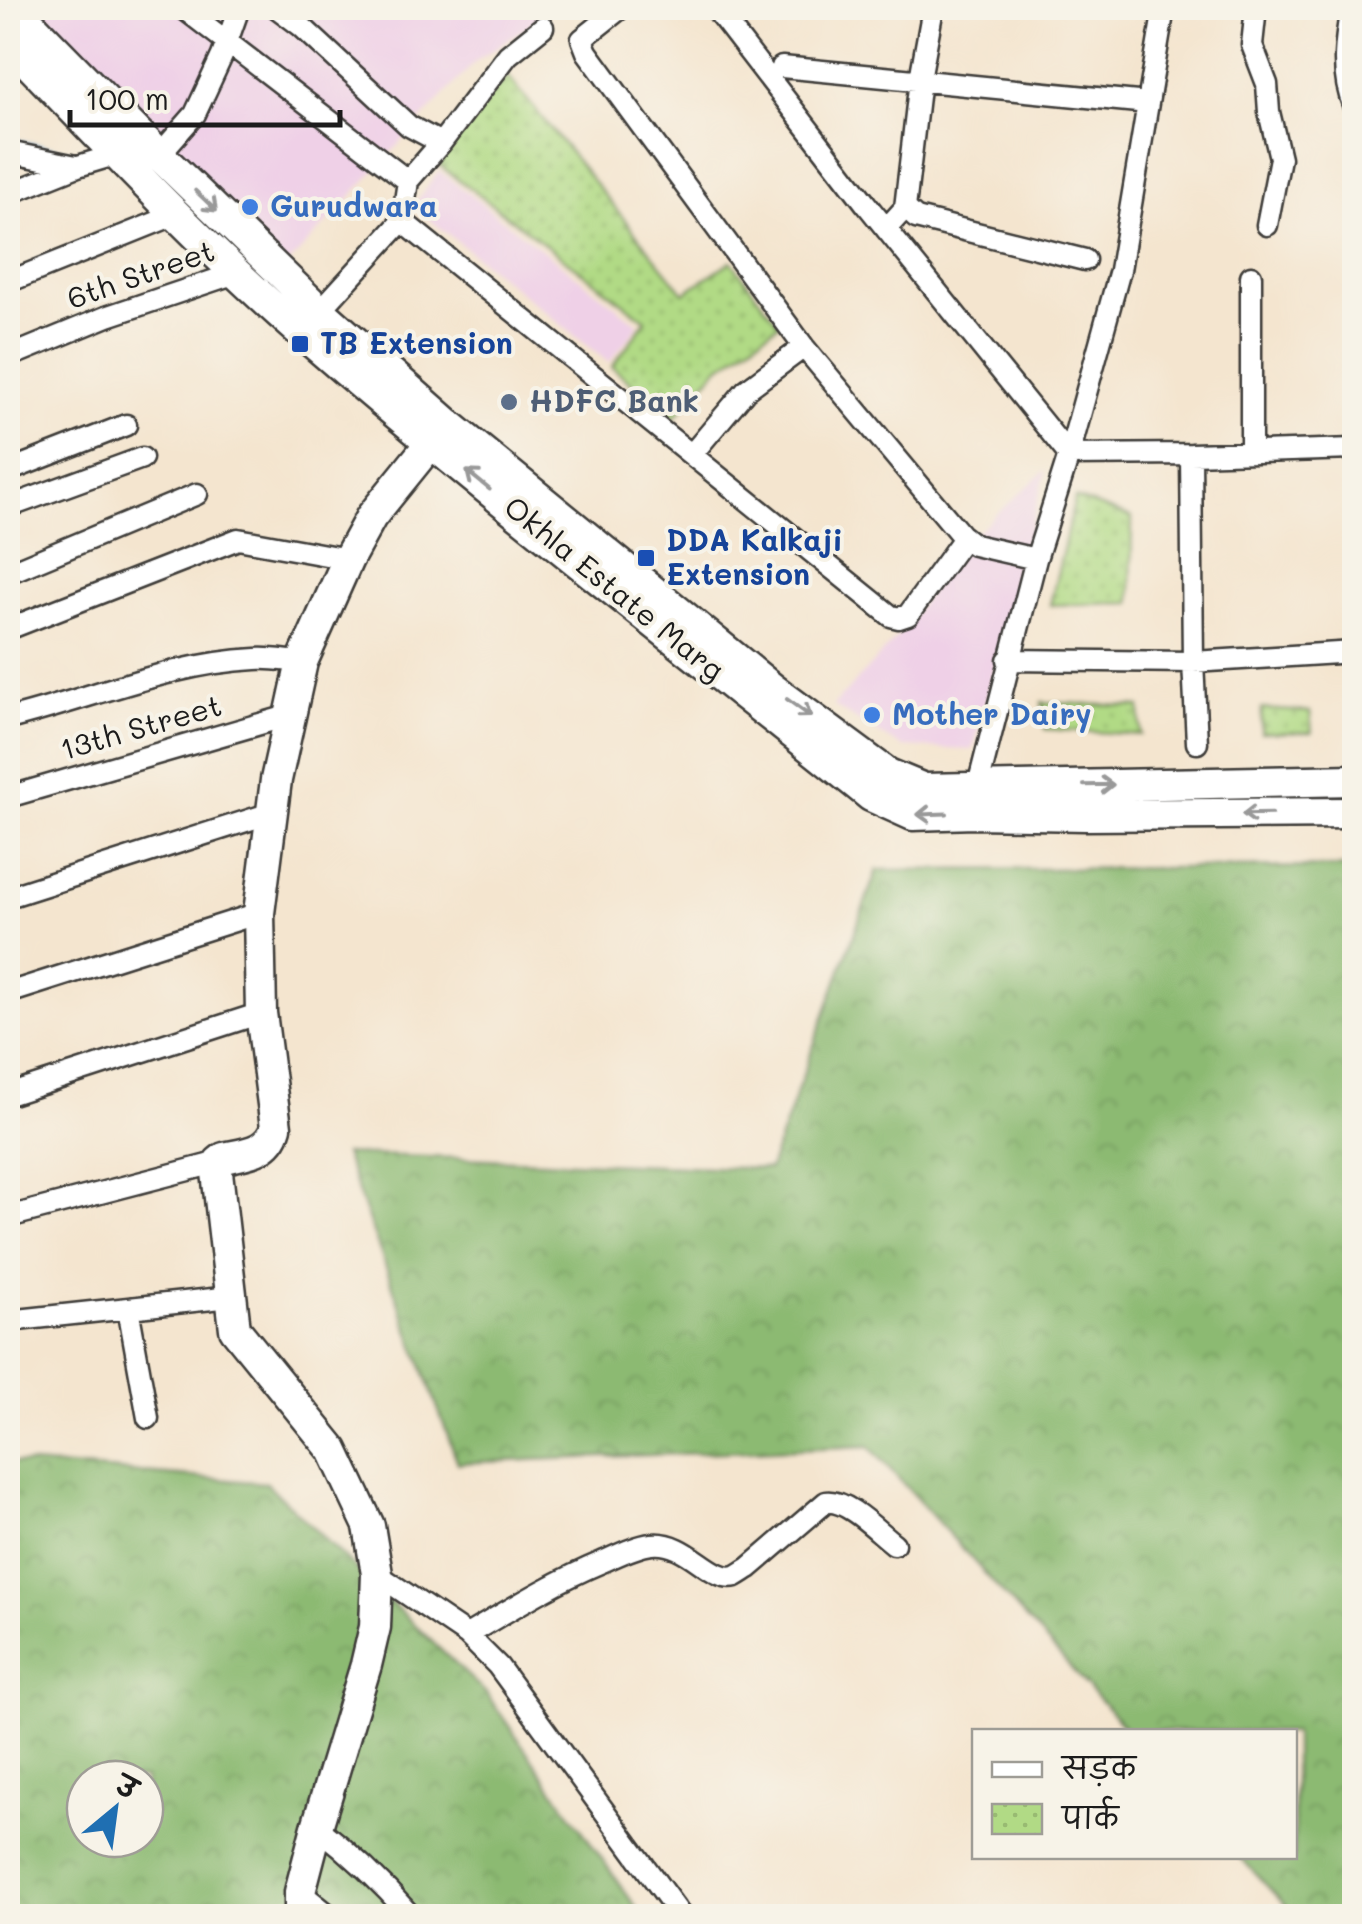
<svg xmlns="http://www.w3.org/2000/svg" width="1362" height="1924" font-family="Mali,'Playpen Sans Deva',sans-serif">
<defs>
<pattern id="forest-crowns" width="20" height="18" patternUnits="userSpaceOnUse" patternTransform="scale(2.5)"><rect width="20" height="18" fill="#8cba72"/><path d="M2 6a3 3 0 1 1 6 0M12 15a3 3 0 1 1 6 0" fill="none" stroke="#789f62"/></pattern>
<pattern id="park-dots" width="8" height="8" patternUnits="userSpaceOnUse" patternTransform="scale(2.5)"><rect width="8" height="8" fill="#b1da85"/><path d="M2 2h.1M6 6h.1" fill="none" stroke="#98ba72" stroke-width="1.8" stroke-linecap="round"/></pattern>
</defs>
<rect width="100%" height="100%" fill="#f7f3e8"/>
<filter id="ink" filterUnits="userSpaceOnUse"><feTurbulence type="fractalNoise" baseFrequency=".01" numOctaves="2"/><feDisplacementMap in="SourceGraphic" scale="20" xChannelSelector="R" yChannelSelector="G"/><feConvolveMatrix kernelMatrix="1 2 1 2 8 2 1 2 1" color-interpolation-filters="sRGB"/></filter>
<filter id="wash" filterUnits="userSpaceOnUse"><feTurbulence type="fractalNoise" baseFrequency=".0048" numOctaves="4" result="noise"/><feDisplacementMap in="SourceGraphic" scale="40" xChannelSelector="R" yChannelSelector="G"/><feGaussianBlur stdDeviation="2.25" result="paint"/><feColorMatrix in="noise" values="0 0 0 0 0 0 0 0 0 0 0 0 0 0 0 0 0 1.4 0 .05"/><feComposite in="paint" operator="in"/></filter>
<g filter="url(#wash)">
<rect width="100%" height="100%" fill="#f4e5cf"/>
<path fill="#efd0e7" d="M 38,8 L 554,8 L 476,61 L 284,269 L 125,96 Z
M 439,171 L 639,324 L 609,363 L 413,206 Z
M 1046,470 L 973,750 L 902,747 L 833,706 L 900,634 L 963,544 Z"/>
<path fill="url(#forest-crowns)" stroke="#546b47" stroke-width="2.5" fill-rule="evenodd" d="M 1354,867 L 1354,1916 L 1295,1916 L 1240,1857 L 1294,1856 L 1294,1732 L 1128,1731 L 869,1446 L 458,1463 L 344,1154 L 769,1169 L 877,870 Z
M 8,1462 L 266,1483 L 486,1693 L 642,1916 L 8,1916 ZM 85,1779 L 145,1779 L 145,1839 L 85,1839 Z"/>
<path fill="url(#park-dots)" stroke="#667b50" stroke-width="2.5" d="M 508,76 L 684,293 L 731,261 L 779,324 L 718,368 L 674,418 L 612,367 L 646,320 L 435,162 L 471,111 Z
M 1075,498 L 1132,518 L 1131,603 L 1050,605 Z
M 1042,702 L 1140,707 L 1141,735 L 1045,729 Z
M 1262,709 L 1310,712 L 1312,732 L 1261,733 Z"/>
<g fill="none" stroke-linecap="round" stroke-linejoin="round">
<path stroke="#59a4d1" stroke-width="5" d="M 8,140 L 83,156"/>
</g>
</g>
<g filter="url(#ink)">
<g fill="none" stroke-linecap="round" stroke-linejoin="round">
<defs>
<path id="street" d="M 183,8 L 408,181
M 277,8 L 301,26 L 409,126 L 441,143
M 621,8 L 582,39 L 587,52 L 804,347 L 961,535 L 974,545 L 1036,559
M 715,8 L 866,204 L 1069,455 L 1191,454 L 1354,449
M 1256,8 L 1252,45 L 1267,84 L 1269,112 L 1280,158 L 1267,225
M 1351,8 C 1345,42 1340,74 1354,107
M 782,67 L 1148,103
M 8,152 L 76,166
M 159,155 L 195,114 L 222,56 L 239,8
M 8,194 L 78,166 L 118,154
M 905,208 L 916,218 L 1085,260
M 402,221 L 891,616 L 899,618 L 908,615 L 964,538
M 886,229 L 905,208 L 920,79 L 933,8
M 8,282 L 177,214
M 320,311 L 402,221 L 408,181 L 441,143 L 508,55 L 543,27
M 8,357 L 108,316 L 239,272
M 1251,452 L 1251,276
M 692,454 L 746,390 L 804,347
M 1191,454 L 1193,662 L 1197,743
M 8,471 L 126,425
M 8,507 L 142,458
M 8,573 L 197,494
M 8,629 L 238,539 L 348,559
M 1008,660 L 1193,662 L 1354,652
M 8,719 C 90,699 170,663 256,659 C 271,658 287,661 302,662
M 8,797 L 291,715
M 975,797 L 1036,559 L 1069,455 L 1120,270 L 1164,8
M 8,897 L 271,813
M 8,993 L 259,913
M 8,1095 L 261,1013
M 8,1217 L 219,1162
M 128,1308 L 148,1418
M 8,1321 L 231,1297
M 377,1574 L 467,1635 L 498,1666 L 681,1916
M 467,1635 C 511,1609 554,1582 602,1562 C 618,1555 635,1546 652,1544 C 688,1540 711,1583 736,1576 C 740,1574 744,1571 749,1568 L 826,1502 C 847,1499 877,1531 894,1544
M 317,1827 C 352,1854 382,1883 411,1916
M 300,1892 L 330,1916"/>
<path id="secondary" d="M 15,8 L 159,155 L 320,311 L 447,423 L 773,689 L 888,774 L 924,789 L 1354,780
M 8,42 C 104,141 199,243 303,334 C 487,494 681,643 871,796 L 913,815 L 974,813 L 1085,815 L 1354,813
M 300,1916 L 300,1892 L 317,1827 L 366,1665 L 375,1627 L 377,1574 L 369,1526 L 333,1450 L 235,1329 L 217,1172 L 219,1162 L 224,1158 C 247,1153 269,1152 276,1127 L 261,1013 L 259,913 L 276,780 L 302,662 L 348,559 L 371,517 L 447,423"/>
</defs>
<use href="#street" stroke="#3c3a37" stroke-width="25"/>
<use href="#secondary" stroke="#3c3a37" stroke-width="35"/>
<use href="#street" stroke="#fff" stroke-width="20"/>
<use href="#secondary" stroke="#fff" stroke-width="30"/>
</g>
<defs><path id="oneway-shaft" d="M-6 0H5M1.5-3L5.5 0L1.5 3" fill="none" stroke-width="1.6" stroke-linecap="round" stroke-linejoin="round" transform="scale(2.5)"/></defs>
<g stroke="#999">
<use href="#oneway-shaft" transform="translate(206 201) rotate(44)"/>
<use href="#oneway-shaft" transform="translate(478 480) rotate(-141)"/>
<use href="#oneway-shaft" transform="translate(799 708) rotate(36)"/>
<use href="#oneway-shaft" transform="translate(1099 785) rotate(-1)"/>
<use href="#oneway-shaft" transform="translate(932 814) rotate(178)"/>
<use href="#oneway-shaft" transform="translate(1257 814) rotate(179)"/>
</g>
</g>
<g fill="#3f7fe0" stroke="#f7f3e8" stroke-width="4">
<circle cx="250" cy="207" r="10"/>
<circle cx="872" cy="715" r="10"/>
</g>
<g fill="#1a4fb4" stroke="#f7f3e8" stroke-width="4">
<rect x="290" y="334" width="20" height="20" rx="5"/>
<rect x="636" y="548" width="20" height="20" rx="5"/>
</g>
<circle fill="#5c6f8a" stroke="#f7f3e8" stroke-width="4" cx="509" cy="402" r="10"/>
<g text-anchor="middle" stroke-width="8" stroke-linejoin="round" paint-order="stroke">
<g font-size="30" font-weight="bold" fill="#366cbe" stroke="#f7f3e8" text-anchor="start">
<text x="270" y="217">Gurudwara</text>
<text x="892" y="725">Mother Dairy</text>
</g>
<g font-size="30" fill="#1c1c1c" stroke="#f7f3e8">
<text transform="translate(141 275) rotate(-19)" y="10">6th Street</text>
<text transform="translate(614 589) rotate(39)" y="10">Okhla Estate Marg</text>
<text transform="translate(141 728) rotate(-16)" y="10">13th Street</text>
</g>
<g font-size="30" font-weight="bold" fill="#164399" stroke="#f7f3e8" text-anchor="start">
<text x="320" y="354">TB Extension</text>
<text x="666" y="551">DDA Kalkaji<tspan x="666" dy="34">Extension</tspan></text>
</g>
<g font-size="30" font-weight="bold" fill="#4e5e75" stroke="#f7f3e8" text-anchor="start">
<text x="529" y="412">HDFC Bank</text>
</g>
</g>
<rect width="1362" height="1924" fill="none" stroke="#f7f3e8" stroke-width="40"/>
<rect x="972" y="1729" width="325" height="130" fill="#f7f3e8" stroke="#9f9d96" stroke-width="2.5"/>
<rect x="992" y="1762" width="50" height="15" fill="#ffffff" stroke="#9f9d96" stroke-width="2.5"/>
<text x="1062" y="1779" font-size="30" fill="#1c1c1c">सड़क</text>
<rect x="992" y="1804" width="50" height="30" fill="url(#park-dots)" stroke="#9f9d96" stroke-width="2.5"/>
<text x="1062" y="1829" font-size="30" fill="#1c1c1c">पार्क</text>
<g transform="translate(115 1809) rotate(29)"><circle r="48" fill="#f7f3e8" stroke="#9f9d96" stroke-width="2.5"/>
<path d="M0-8L18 38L0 25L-18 38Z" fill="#1f6fb2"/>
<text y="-15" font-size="28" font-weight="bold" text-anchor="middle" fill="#1c1c1c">उ</text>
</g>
<path d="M70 110v15h270v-15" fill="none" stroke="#1c1c1c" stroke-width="5"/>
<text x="85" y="110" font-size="30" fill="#1c1c1c" stroke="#f7f3e8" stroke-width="8" paint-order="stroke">100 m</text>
</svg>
